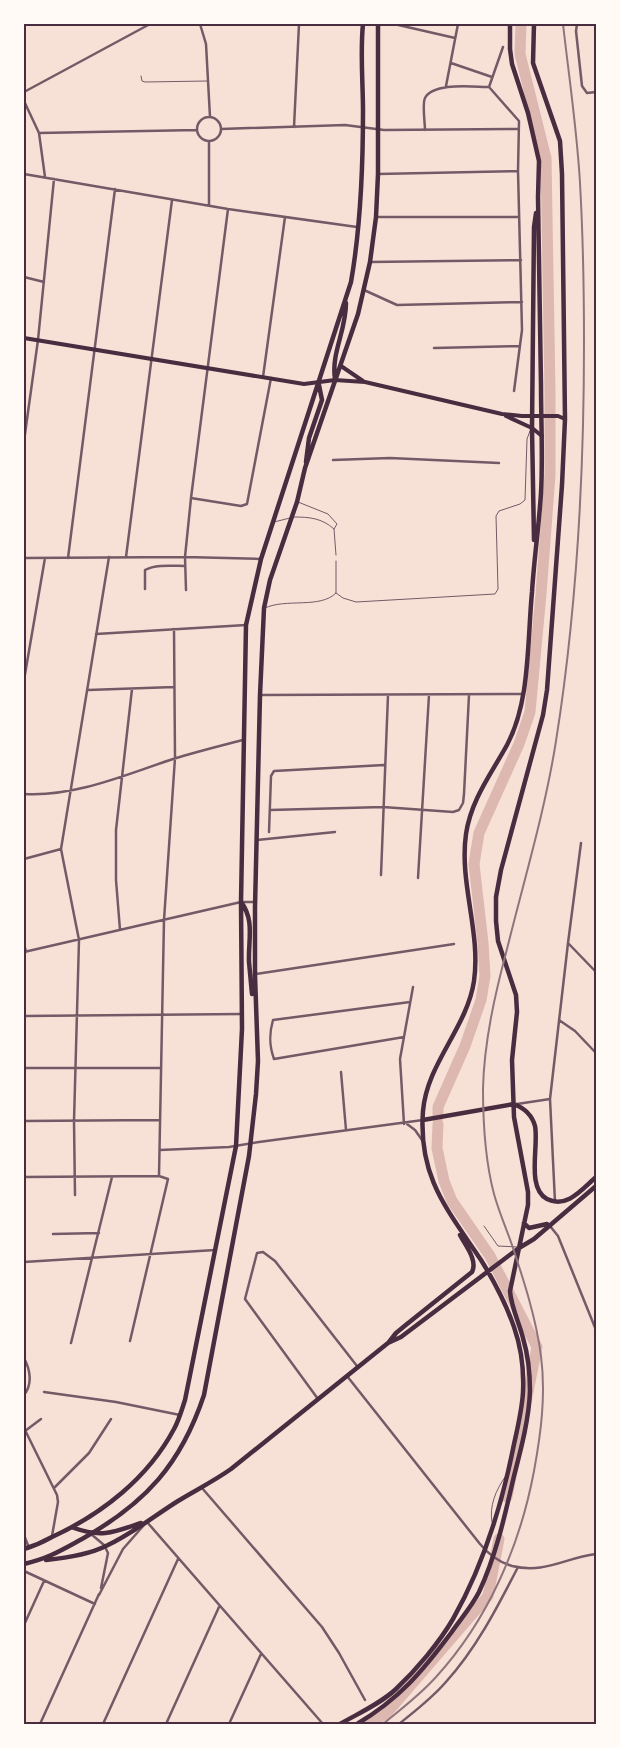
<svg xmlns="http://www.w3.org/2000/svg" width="620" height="1748" font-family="'DejaVu Sans',sans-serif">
<rect width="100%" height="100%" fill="#f7e1d7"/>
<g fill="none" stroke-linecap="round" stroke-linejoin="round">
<path stroke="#dcb8b0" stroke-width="11" d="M 438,1117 L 438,1107 L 465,1046 L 481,1000 L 485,976 L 483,943 L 474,864 L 479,833 L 519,744 L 530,712 L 541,594 L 550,475 L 550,392 L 546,158 L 520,54 L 521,24
M 438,1124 L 437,1148 L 444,1181 L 452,1201 L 490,1256 L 537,1347 L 507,1497
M 367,1724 L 386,1714 L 488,1596 L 499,1539"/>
<path stroke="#755966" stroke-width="1" d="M 141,76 L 142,81 L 145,82 L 207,81
M 298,502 L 328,514 L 337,524 L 334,529 L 336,555
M 294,517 C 309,517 322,518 334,529
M 274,522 L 290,518
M 336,593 L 343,598 L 356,602 L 495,594 L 498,589 L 496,516 L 499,511 L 520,504 L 525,500 L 527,439 L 530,431
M 265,608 C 286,598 320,609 336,593 L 336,561
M 484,1226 L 498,1246 L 518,1247
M 492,1522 C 489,1506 496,1490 505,1477"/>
<path stroke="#755966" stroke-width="2.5" d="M 200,24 L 206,44 L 210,117
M 394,24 L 455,38
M 577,24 L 576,31 L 582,86 L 587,93 L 596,92
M 503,47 L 489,87 L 519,121 L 518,171 L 522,330 L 514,391
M 451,63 L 492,77
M 446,86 L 458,24
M 24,92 L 150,24
M 24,101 L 39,133 L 45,177
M197 129a12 12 0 1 1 24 0a12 12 0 1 1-24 0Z
M 294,127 L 299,24
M 221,129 L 345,125 L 384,130 L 518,129
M 425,130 C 425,123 422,104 425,98 C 434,82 473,87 489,87
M 39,133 L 197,130
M 24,174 L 228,209 L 357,227
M 378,174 L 518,171
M 209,205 L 209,142
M 376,217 L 519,217
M 370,262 L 521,260
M 24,277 L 44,282
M 364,290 L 397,305 L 522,302
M 434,348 L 520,346
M 263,377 L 285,217
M 24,441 L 38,340 L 54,179
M 333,460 L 390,458 L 499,463
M 191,498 L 241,506 L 247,504 L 271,378
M 126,557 L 172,200
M 24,558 L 185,557 L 261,559
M 68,558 L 115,189
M 145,589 L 145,570 C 156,564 173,566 185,566
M 186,590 L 185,557 L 191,498 L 228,209
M 96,634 L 246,625
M 24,680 L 45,558
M 88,690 L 174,687
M 260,695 L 523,694
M 24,794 C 75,797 125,775 173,759 C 196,752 220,746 243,740
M 270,810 L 383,807 L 453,812 L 459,810 L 463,803 L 464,794 L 469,695
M 269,832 L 271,776 L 274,771 L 384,765
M 257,840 L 335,832
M 24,859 L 61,849
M 381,875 L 388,695
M 418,878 L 429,695
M 120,930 L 116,880 L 116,830 L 132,689
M 568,943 L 596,972
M 24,944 L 26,952
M 24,952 L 241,902 L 254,902
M 256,974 L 454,944
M 24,1016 L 242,1014
M 559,1020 L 575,1031 L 596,1053
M 404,1037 L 274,1059 C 269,1045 269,1034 273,1020 L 410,1002
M 24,1068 L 161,1068
M 341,1072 L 346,1130
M 517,1104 L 550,1099
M 24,1121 L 160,1120
M 404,1124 L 400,1059 L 413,987
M 407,1124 L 415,1130 L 422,1140
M 160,1150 L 229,1147 L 259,1142 L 423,1120
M 159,1176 L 164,920 L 175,758 L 174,629
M 24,1177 L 159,1176 L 168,1179 L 130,1341
M 75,1195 L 74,1121 L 79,940 L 61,849 L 109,557
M 555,1202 L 550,1099 L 568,943 L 581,843
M 550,1226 L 558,1236 L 596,1330
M 53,1234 L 99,1233
M 24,1262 L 215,1250
M 71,1343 L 112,1177
M 24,1358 C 30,1369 33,1384 24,1395
M 347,1376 L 480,1544 C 489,1555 498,1562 512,1566 C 545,1574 564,1558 596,1554
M 44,1392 L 116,1402 L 180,1415
M 318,1399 L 245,1299 L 257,1253 L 263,1252 L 275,1261 L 357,1366
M 24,1428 L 57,1495 L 58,1502 L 52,1536
M 25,1431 L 41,1419
M 54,1488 L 89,1453 L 111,1419
M 202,1488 L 322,1627 L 339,1653 L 365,1700
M 147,1522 L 323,1724
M 91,1534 L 104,1545 L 108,1553 L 101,1588
M 24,1535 L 29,1548
M 24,1571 L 95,1604
M 99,1595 L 123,1549 L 144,1525
M 24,1625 L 44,1581
M 40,1724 L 99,1594
M 103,1724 L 178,1559
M 166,1724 L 219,1607
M 229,1724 L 261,1654
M 399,1724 C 415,1711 431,1699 445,1683 C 476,1649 497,1608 518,1567"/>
<path stroke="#4a2c40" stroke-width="4" d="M 24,338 L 304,384 L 335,380 L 365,382 L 502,414 L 522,416 L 558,416 L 565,419
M 341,366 L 363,381
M 506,416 L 532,428 L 542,436"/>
<path stroke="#4a2c40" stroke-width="4.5" d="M 335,379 C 331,353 346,331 346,303
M 306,462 L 309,438 L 322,400 L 319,385
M 534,540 L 532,428 L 534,227 L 536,213
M 241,902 C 255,920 248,941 249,962 C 250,973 251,983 252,994
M 514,1104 C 524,1108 532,1115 535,1126 C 539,1146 526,1188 547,1199 C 567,1209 582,1189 596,1177
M 423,1120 L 514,1104
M 524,1223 L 529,1228 L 547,1224 L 550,1226
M 389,1342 L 396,1333 L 407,1324 L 472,1272 C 478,1260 465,1245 460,1235
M 74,1528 C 102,1538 114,1532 141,1523
M 24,1549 C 34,1546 43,1542 52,1537 C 102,1514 148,1478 174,1429 C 179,1420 182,1409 185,1400 L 236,1146 L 242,1029 L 241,902 L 246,625 L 261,559 L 351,282 C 361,225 363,169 363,111 C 363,82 360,53 363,24
M 46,1560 C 66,1558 88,1555 106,1546 C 132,1534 154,1516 178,1501 C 196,1490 214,1481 231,1469 L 388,1343 L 401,1337 L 519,1248 L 534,1239 L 596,1186
M 24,1564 C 49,1558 60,1551 82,1539 C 146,1503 181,1464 204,1395 L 249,1156 L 256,1094 L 258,1061 L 255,975 L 255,907 L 260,695 L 264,608 L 270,580 L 297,502 L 305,468 L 358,314 L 370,262 L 376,217 L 378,174 L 378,24
M 340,1724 C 359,1713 380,1704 396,1689 C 416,1670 439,1643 453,1619 C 483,1566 501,1508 513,1449 C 517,1430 522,1411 523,1392 C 524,1371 521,1347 514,1327 C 506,1304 494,1281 481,1260 C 447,1209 418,1177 423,1111 C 427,1063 467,1028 474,981 C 481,932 459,883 466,834 C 471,800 491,774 507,745 C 516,728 521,709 524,690 C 529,658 529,624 532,592 C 534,559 539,526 541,493 C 543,458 541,422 541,386 C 540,323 539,260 538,197 L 539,161 L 528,113 L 512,64 L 510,49 L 510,24
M 357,1724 C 399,1699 422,1672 451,1633 C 460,1620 472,1606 479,1592 C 496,1556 505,1515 514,1476 C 521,1449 529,1419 530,1391 C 530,1373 528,1355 523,1338 C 519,1322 511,1307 510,1291 L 528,1205 L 528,1192 L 514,1117 L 512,1060 L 517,1012 L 516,995 L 498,941 L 496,921 L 496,897 L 501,870 L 543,715 L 547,690 L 562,485 L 565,419 L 562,174 L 560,141 L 533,63 L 534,24"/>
<path stroke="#8f747c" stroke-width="2" d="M 383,1724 C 401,1709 420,1695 436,1677 C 488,1620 520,1546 534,1471 C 541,1433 546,1395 541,1356 C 536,1318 524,1281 512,1245 C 506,1228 499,1212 494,1194 C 485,1160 483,1124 483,1089 C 484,1042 495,994 507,949 C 524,880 545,811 556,741 C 577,609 584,476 584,343 C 584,289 583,236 580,183 C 577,130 569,77 563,24"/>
</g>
<rect width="620" height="1748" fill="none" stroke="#fffaf5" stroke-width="50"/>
<rect x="25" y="25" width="570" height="1698" fill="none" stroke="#4a2c40" stroke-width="2"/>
</svg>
